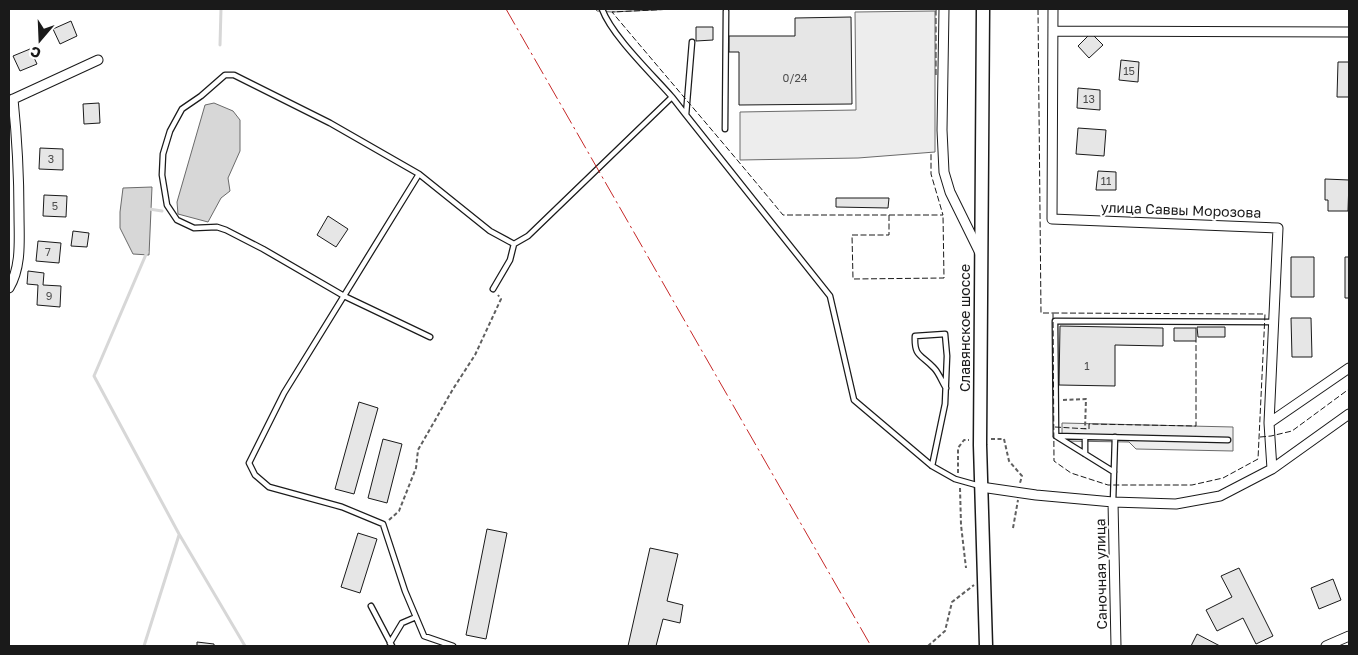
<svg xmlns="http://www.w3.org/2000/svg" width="1358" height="655" font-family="'Golos Text',sans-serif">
<rect width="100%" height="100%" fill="#fff"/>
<path fill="#ededed" stroke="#6a6a6a" d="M 595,9 L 674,9 L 612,12 L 597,11 Z
M 935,11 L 935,152 L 858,158 L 740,160 L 740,112 L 856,110 L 855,12 Z
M 1062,423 L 1233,427 L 1233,451 L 1136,449 L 1129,442 L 1062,441 Z"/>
<path fill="#d7d7d7" stroke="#6a6a6a" d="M 214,103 L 233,111 L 240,120 L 240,151 L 228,178 L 230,191 L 221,198 L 208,222 L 178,214 L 177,202 L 205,105 Z
M 152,187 L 149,255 L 133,254 L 120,228 L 120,212 L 123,188 Z"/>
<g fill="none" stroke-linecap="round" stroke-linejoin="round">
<path stroke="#d7d7d7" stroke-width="3" d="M 220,45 L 221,9
M 149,209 L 162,211
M 147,252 L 94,376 L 179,534 L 245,646
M 144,646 L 179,535"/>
</g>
<path fill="#e6e6e6" stroke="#1a1a1a" d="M 851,17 L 852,104 L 739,105 L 739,52 L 729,52 L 729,36 L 795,36 L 795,18 Z
M 71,21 L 77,36 L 60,44 L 53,29 Z
M 696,27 L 713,27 L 713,40 L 696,41 Z
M 1091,33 L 1103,45 L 1089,58 L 1078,46 Z
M 30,49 L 37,64 L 20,71 L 13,56 Z
M 1121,60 L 1139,62 L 1138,82 L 1119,80 Z
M 1338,62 L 1349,62 L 1349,97 L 1337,97 Z
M 1078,88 L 1100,90 L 1100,110 L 1077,108 Z
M 99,103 L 100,123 L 84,124 L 83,104 Z
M 1078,128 L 1106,130 L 1104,156 L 1076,154 Z
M 40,148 L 63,149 L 63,170 L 39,169 Z
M 1098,171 L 1116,172 L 1116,190 L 1096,190 Z
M 1325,179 L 1349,180 L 1348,211 L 1328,211 L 1328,200 L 1325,200 Z
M 44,195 L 67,196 L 66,217 L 43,216 Z
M 836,198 L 889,198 L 888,208 L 836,207 Z
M 328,216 L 348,229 L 336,247 L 317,235 Z
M 73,231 L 89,233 L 87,247 L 71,246 Z
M 38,241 L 61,243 L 59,263 L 36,261 Z
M 1291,257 L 1314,257 L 1314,297 L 1291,297 Z
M 1345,257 L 1349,257 L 1349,298 L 1345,298 Z
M 28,271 L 44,273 L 43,285 L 61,286 L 60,307 L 37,305 L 38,285 L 27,284 Z
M 1291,318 L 1311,318 L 1312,357 L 1292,357 Z
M 1060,326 L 1163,328 L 1163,346 L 1115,345 L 1115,386 L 1059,385 Z
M 1197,327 L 1225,327 L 1225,337 L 1198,337 Z
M 1174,328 L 1196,328 L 1196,341 L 1174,341 Z
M 359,402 L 378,408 L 354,494 L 335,489 Z
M 383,439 L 402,444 L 387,503 L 368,498 Z
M 487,529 L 507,533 L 486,639 L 466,635 Z
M 358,533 L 377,539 L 360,593 L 341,587 Z
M 650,548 L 678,554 L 667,601 L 683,605 L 680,623 L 663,619 L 656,646 L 628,646 Z
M 1239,568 L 1273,636 L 1256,644 L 1243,618 L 1217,631 L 1206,610 L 1232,597 L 1221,576 Z
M 1333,579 L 1341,600 L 1319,609 L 1311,588 Z
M 1197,634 L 1220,646 L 1191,646 Z
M 197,642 L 214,644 L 214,646 L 197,646 Z"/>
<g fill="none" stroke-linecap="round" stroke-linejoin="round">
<defs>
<path id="service" d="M 602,9 C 612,36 652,74 672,97
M 692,42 L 686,115 L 830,296 L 854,400 L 932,466 L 955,479 L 980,486
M 725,129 L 726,11
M 419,174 L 284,393 L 249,463 L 255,475 L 269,487 L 342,507 L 383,524 L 405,591 L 424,636 L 453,646
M 493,289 L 510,260 L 514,244
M 430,337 L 344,296 L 263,249 L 226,230 L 217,227 L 194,228 L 177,220 L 167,205 L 162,175 L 163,154 L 170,131 L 182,109 L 201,96 L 225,75 L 234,75 L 330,123 L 419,174 L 490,231 L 514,244 L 528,236 L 672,97 L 686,115
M 1056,436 L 1055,321 L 1273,322
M 1085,437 L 1085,454
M 932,466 L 945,404 L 947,356 L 945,334 L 915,336 C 914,357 921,354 934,368 C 939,373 942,382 946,388
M 1114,472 L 1056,436 L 1228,440
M 1113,502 L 1115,437
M 371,606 L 392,646
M 390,643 L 402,623 L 416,617"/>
<path id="minor" d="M 944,9 L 942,130 L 944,172 L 950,192 L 980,253
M 1053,9 L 1052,219 L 1278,228 L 1269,423 L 1272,469
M 1053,31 L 1349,32
M 9,101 L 98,60
M 9,288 C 22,266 19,239 19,214 C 19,175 17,138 13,99
M 1269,423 L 1349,368
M 981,487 L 1036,495 L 1113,502 L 1176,504 L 1220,496 L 1272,469 L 1349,414
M 1113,502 L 1116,646
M 1326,646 L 1349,636"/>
<path id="secondary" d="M 983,9 L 980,445 L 986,646"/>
</defs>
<use href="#service" stroke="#1a1a1a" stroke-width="7"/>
<use href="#minor" stroke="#1a1a1a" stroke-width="11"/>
<use href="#secondary" stroke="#1a1a1a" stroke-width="15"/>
<path stroke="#5f5f5f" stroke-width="2" stroke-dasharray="4 2.5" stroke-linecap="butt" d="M 1063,400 L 1086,399 L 1085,429
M 991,439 L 1004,439 L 1009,461 L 1022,476 L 1020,483
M 958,473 L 958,448 L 964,440 L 969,440
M 960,488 L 961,525 L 966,568
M 389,520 L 399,511 L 416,468 L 418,450 L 453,389 L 475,355 L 501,299 L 498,295
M 1013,528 L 1018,500
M 928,646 L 945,631 L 952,602 L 974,585"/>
<use href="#service" stroke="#fff" stroke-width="4.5"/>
<use href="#minor" stroke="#fff" stroke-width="9"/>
<use href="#secondary" stroke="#fff" stroke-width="12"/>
<path stroke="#1a1a1a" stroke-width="1" stroke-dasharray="6 2.5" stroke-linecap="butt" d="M 674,9 L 612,12 C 669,80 727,147 783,215 L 943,215 L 931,174 L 931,152
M 1038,9 L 1041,313 L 1053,313
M 936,75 L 936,9
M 889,215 L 889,235 L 852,235 L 853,279 L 944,278 L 943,215
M 1053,313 L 1265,314 L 1258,459 L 1223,478 L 1192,485 L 1108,485 L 1071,473 L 1054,461 Z
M 1055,427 L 1089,429 L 1089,424 L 1196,426 L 1196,341
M 1260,437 L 1271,436 L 1292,431 L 1349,389"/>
<path stroke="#c62828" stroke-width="1" stroke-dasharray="18 4 2.5 4" stroke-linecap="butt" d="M 506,9 L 871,646"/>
</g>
<g text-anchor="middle" stroke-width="4" stroke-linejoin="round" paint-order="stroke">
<g font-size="11" fill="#4d4d4d">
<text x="1129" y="75">15</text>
<text x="795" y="82">0/24</text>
<text x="1089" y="103">13</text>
<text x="51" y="163">3</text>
<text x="1106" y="185">11</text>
<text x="55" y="210">5</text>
<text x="48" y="256">7</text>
<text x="49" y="300">9</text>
<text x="1087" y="370">1</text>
</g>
<g font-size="14" fill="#1a1a1a" stroke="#fff">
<text transform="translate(1181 210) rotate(2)" y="5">улица Саввы Морозова</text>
<text transform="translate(965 328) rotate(-90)" y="5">Славянское шоссе</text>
<text transform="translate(1101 574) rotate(-91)" y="5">Саночная улица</text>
</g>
</g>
<rect width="1358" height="655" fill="none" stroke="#1a1a1a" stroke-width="20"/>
<g transform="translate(40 40) rotate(199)" stroke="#ffffff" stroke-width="4" paint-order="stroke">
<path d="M0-4L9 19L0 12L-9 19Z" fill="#1a1a1a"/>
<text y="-8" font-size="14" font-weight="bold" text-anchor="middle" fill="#1a1a1a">С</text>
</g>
</svg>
